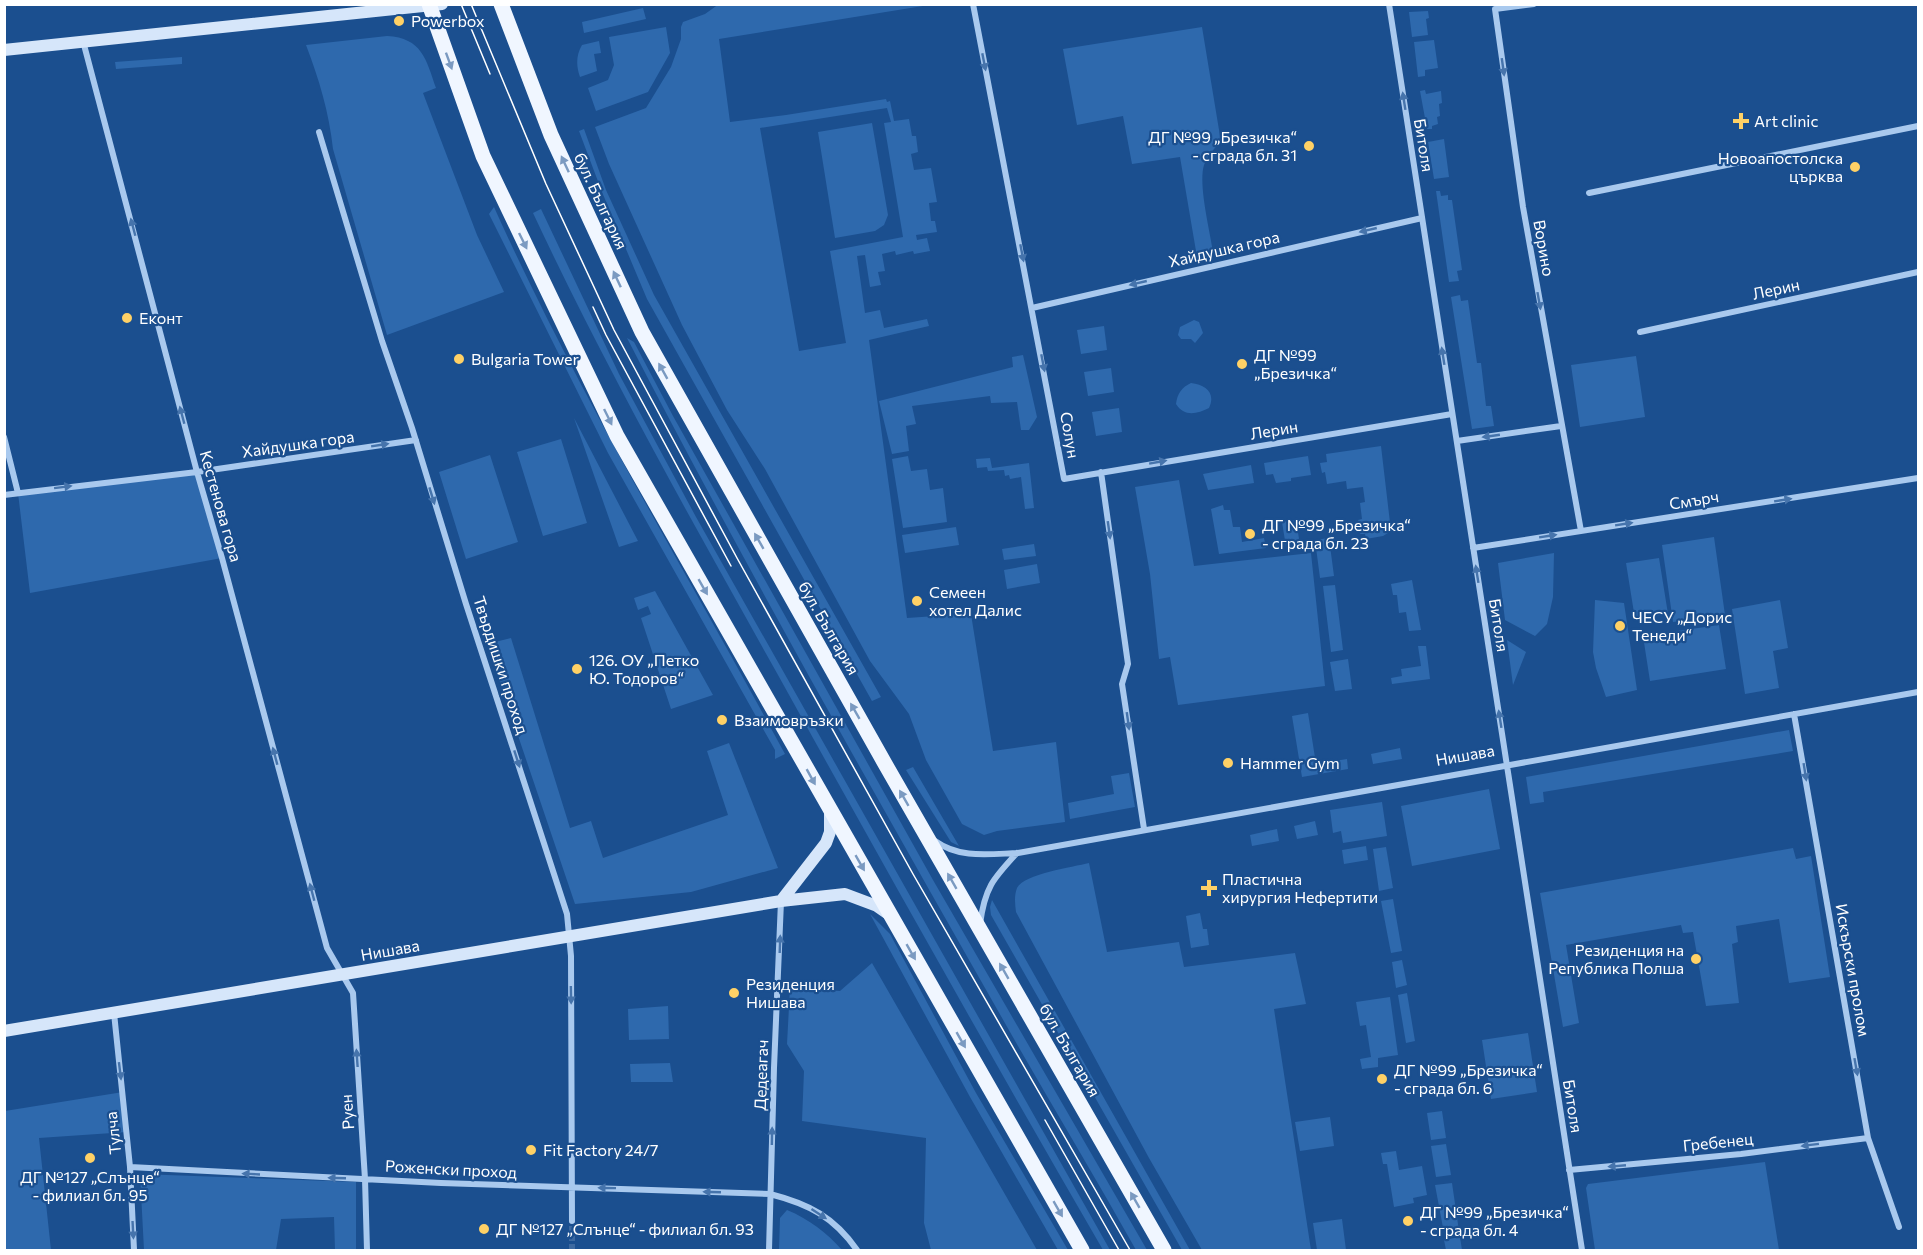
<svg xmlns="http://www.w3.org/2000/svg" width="1923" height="1255" font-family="Commissioner,sans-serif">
<rect width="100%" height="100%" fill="#1b4f8f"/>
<path fill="#2e69ad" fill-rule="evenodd" d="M 719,4 L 929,5 L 719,39 L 730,122 L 786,115 L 886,99 L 887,102 L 890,101 L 894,121 L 909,119 L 912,136 L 916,136 L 918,152 L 911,154 L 914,170 L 931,168 L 937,202 L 929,203 L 931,221 L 935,221 L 937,232 L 916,235 L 917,240 L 927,238 L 930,251 L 914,254 L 913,251 L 896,255 L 895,251 L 882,254 L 885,271 L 878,272 L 881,285 L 870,287 L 865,255 L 857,256 L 865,313 L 880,310 L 884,328 L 927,319 L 929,326 L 869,340 L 907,618 L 950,615 L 950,611 L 970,608 L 993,751 L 1056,742 L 1065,822 L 997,831 L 984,835 L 962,824 L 926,760 L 909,714 L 870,661 L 765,469 L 727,410 L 682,325 L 609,164 L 595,127 L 646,108 L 671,67 L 681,39 L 681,27 L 683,22 L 705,14 ZM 887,108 L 891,122 L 884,123 L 903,237 L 830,251 L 846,343 L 799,351 L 760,128 Z
M 643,8 L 646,19 L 584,33 L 582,22 Z
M 1428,11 L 1429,18 L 1426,19 L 1428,35 L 1412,37 L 1409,12 Z
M 666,27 L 670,53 L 648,92 L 596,111 L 588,88 L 608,80 L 614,65 L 609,37 Z
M 1202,27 L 1221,142 C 1215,147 1207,157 1204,165 C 1198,185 1210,231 1213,252 L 1197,257 L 1180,157 L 1132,164 L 1123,116 L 1077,125 L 1063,49 Z
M 387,36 C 422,38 426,59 436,88 L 423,93 L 477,235 L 504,292 L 387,335 L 333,149 C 329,112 319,79 306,45 Z
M 1434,40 L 1438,68 L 1425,70 L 1425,76 L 1418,77 L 1414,42 Z
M 599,41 L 601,53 L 594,54 L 597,71 L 580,77 C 576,66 576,55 582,45 Z
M 182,57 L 182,64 L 116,69 L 115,62 Z
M 1425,90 L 1426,94 L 1441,91 L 1442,103 L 1439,104 L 1440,116 L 1437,117 L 1438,124 L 1432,126 L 1432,129 L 1427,129 L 1420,91 Z
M 872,123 L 888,215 L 884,225 L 875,231 L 835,238 L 818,132 Z
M 584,129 L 606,190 L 654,295 L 881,697 L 872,701 L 647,299 L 602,192 L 579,131 Z
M 1444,139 L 1449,177 L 1434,179 L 1428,142 Z
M 1436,191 L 1440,191 L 1441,196 L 1448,195 L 1448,200 L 1452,200 L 1462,270 L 1457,271 L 1459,281 L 1449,282 Z
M 494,207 C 579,396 687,573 785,754 L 775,759 L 775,750 L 608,453 L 489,214 Z
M 541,209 L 619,374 L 696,517 L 1110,1250 L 1103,1250 C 993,1060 885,868 778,675 C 693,523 607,371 533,213 Z
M 1460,295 L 1461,301 L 1468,300 L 1477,363 L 1481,363 L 1486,406 L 1491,406 L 1494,426 L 1472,429 L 1451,297 Z
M 1194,320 L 1199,322 L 1203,333 L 1195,343 L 1191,339 L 1181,339 L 1178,335 L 1180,327 Z
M 1104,326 L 1107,350 L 1081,354 L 1077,330 Z
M 627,338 L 634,342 L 673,416 L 933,880 L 1147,1250 L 1136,1250 C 1098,1182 1057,1114 1018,1046 C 885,812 751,578 627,338 Z
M 1023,355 L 1037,417 L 1029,430 L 1021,430 L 1017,402 L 991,403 L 990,396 L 912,406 L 916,424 L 906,426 L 909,451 L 892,454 L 879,401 L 1013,367 L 1012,357 Z
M 1636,356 L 1645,417 L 1580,427 L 1571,365 Z
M 1111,368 L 1114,392 L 1088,396 L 1084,372 Z
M 1191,383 C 1206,385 1216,393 1209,408 C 1197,414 1184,417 1176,404 C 1177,394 1182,387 1191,383 Z
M 1119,408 L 1122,432 L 1096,436 L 1092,412 Z
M 574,418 L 638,541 L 619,547 Z
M 561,439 L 587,523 L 543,536 L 517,452 Z
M 1381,446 L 1391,531 L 1383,536 L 1366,539 L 1365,534 L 1360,534 L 1358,520 L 1362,519 L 1360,503 L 1365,502 L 1363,487 L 1347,489 L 1346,481 L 1327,484 L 1325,472 L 1322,473 L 1320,463 L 1327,462 L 1326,454 Z
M 490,455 L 518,542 L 466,559 L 439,472 Z
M 908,456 L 911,471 L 927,469 L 930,490 L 943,488 L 947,522 L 903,528 L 892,459 Z
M 1308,456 L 1311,475 L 1291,478 L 1291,481 L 1276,483 L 1273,474 L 1266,475 L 1264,463 Z
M 990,458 L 992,468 L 1029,463 L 1034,508 L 1025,509 L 1021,477 L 1010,479 L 1009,475 L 1005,476 L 1004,470 L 988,471 L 987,467 L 977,468 L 976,459 Z
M 1251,465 L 1254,483 L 1208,490 L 1203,474 Z
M 197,472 L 222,558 L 30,593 L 18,493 Z
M 1179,480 L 1194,566 L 1311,553 L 1325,686 L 1178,705 L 1170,657 L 1159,659 L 1150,574 L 1135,487 Z
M 1223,505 L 1224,510 L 1230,510 L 1233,527 L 1240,527 L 1242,542 L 1264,538 L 1266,548 L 1219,554 L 1211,509 Z
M 1296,520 L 1300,545 L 1286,547 L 1282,522 Z
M 956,527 L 959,545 L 905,553 L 902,535 Z
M 1714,537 L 1725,615 L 1673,622 L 1662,545 Z
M 1329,538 L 1334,576 L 1320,578 L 1315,540 Z
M 1034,544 L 1036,556 L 1004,560 L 1002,549 Z
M 1554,553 L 1553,597 L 1547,624 L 1535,636 L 1505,620 L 1498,563 Z
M 1659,558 L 1668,614 L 1635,619 L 1626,563 Z
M 1037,564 L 1040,583 L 1007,589 L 1004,570 Z
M 1412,580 L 1421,630 L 1409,631 L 1406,612 L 1399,613 L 1397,595 L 1393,595 L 1391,584 Z
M 1335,585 L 1343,650 L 1331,652 L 1323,586 Z
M 655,591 L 713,695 L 671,709 L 641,618 L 651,614 L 648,606 L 638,610 L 634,598 Z
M 1595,600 L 1624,603 L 1637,690 L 1606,697 L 1596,668 L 1593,652 Z
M 1780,600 L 1788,648 L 1773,651 L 1779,688 L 1745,694 L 1732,609 Z
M 1719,625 L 1726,669 L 1650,681 L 1643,636 Z
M 511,638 L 570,828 L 591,821 L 603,858 L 728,815 L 707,751 L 729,743 L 778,868 L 691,892 L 575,904 L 487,644 Z
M 1507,640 L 1526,652 L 1513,685 Z
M 1418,646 L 1426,646 L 1430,679 L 1392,684 L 1391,678 L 1402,676 L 1401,669 L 1421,666 Z
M 1348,659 L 1352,689 L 1335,691 L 1330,662 Z
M 1308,713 L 1316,764 L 1347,759 L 1348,769 L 1302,777 L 1292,716 Z
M 1789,730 L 1793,751 L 1543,792 L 1544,802 L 1530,804 L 1526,777 Z
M 1400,748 L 1402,759 L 1373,764 L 1371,754 Z
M 913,767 L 959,846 L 951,842 L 906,770 Z
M 1129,773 L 1135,807 L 1070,819 L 1068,803 L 1114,794 L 1111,776 Z
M 1489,789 L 1500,849 L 1412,866 L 1401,806 Z
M 1382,802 L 1387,836 L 1343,843 L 1341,831 L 1333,833 L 1330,810 Z
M 1315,821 L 1318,835 L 1297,839 L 1294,826 Z
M 1277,829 L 1279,841 L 1252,846 L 1250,835 Z
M 1366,846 L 1368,860 L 1344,864 L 1342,850 Z
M 1386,847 L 1393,888 L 1379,891 L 1373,849 Z
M 1793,848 L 1796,859 L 1811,856 L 1830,977 L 1789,983 L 1779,919 L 1736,926 L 1738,942 L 1732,944 L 1739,1003 L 1706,1006 L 1693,932 L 1683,933 L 1681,925 L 1566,945 L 1579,1023 L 1563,1027 L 1540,893 Z
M 1089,863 L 1107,952 L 1179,942 L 1184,967 L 1295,953 L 1306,1004 L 1274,1009 L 1311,1250 L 1202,1250 L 1149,1158 L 1016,912 C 1015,904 1014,896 1017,888 C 1024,874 1073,867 1089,863 Z
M 1393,899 L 1402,951 L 1391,953 L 1381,901 Z
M 992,900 L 1190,1250 L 1182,1250 L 991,915 L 990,907 Z
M 1200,913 L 1203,929 L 1207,929 L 1209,945 L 1191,948 L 1186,916 Z
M 870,914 L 890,934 L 976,1093 L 1068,1250 L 1058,1250 L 970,1097 Z
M 1402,960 L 1407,985 L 1396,988 L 1392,962 Z
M 872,963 L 1037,1250 L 931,1250 L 924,1223 L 926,1138 L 802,1121 L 804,1071 L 787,1044 L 790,988 L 840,991 Z
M 1407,993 L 1415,1041 L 1406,1043 L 1398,995 Z
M 1390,997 L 1398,1055 L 1378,1058 L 1378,1067 L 1362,1069 L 1360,1059 L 1371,1057 L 1366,1025 L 1360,1026 L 1356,1002 Z
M 668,1006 L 669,1039 L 629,1040 L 628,1009 Z
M 1528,1033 L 1537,1092 L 1491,1099 L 1482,1040 Z
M 670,1063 L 673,1082 L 631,1082 L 630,1064 Z
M 123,1092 L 127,1132 L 39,1138 L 51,1250 L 5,1250 L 5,1111 Z
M 1442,1111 L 1446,1138 L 1431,1140 L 1427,1113 Z
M 1330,1117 L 1334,1146 L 1300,1151 L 1295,1122 Z
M 1446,1144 L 1451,1175 L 1436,1177 L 1431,1146 Z
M 1396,1151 L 1399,1170 L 1422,1166 L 1427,1195 L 1413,1198 L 1414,1203 L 1394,1207 L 1387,1164 L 1383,1164 L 1381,1153 Z
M 1765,1162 L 1779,1250 L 1595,1250 L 1586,1188 L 1588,1184 Z
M 140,1174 L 356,1182 L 356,1250 L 335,1250 L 334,1217 L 281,1219 L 276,1250 L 144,1250 Z
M 1452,1183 L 1459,1231 L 1444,1233 L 1435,1185 Z
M 787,1210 C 809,1219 827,1233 842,1250 L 779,1250 L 780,1218 Z
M 1342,1219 L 1346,1250 L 1317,1250 L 1313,1223 Z
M 1460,1237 L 1462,1250 L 1446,1250 L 1444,1240 Z"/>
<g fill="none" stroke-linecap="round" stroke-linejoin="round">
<path stroke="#3d69a0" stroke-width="6" stroke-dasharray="6 3" stroke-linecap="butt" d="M 572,1250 L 572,1221"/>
<path stroke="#a9c9ee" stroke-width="6" d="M 973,4 L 1064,479 L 1452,414
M 1389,4 L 1582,1250
M 1534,4 L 1495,9 L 1523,207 L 1581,531
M 83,41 L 197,472 L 222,558 L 327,948 L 353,993 L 365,1179 L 367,1250
M 319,132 L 382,341 L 412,428 L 466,604 L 567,914 L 571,956 L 572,1221
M 1589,193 L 1918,126
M 1032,308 L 1422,218
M 1640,332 L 1918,272
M 4,437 L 18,493
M 1457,441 L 1561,426
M 1101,472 L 1128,664 L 1122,684 L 1144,829
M 4,495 L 197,472 L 416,440
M 1473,548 L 1918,478
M 1794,714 L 1868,1138 L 1899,1227
M 935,841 C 960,859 989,854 1018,853 L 1918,692
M 980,924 C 985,887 993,879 1017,853
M 114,1013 L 130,1167 L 134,1250
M 130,1167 L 441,1183 L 770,1194 C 809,1204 834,1217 857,1250
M 1569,1170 L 1741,1154 L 1868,1138
M 769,1250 L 774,1068 L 781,901"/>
<path stroke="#d6e6fa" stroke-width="12" d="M 4,50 L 442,4
M 781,901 L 826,843 L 830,832 L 830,812
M 4,1031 L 781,901 L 845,894 L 877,906 L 890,915"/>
<path stroke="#f0f6ff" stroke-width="15" d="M 429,4 L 483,156 L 617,436 L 1082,1250
M 501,4 L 551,135 L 642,332 L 884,762 L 1164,1250"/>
<path stroke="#fff" stroke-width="1.5" d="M 461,4 L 490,74
M 471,4 L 546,184 L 614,330 L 737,558 L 913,874 L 1130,1250
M 593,307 L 606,335 L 731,566
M 1045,1120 L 1119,1250"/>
</g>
<defs><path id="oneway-solid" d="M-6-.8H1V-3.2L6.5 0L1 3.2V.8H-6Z" transform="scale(1.5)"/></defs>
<g fill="#7b9ac1">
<use href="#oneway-solid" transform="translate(449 61) rotate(70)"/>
<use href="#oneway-solid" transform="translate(565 164) rotate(-115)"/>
<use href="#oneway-solid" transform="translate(523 241) rotate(64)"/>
<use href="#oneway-solid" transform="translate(617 279) rotate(-115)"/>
<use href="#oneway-solid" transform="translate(663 371) rotate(-119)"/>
<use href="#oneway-solid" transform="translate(608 417) rotate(64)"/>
<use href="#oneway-solid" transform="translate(759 541) rotate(-120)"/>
<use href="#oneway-solid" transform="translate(703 587) rotate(60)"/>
<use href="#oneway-solid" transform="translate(855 711) rotate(-120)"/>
<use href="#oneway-solid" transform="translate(811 777) rotate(61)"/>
<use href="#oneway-solid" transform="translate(904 798) rotate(-120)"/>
<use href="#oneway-solid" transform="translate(860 863) rotate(60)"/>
<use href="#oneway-solid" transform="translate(952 881) rotate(-120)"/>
<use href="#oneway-solid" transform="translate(911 952) rotate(60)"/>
<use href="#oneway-solid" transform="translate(1004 971) rotate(-120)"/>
<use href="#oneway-solid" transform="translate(961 1040) rotate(60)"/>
<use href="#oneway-solid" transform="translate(1135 1200) rotate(-120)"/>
<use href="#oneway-solid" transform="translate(1058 1209) rotate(60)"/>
</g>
<g fill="#4674ac">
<use href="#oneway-solid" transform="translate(984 62) rotate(79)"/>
<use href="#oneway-solid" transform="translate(1503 67) rotate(82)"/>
<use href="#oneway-solid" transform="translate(1404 101) rotate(-99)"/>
<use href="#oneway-solid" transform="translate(133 227) rotate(-105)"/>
<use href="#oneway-solid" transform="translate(1368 230) rotate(167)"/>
<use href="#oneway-solid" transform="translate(1022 253) rotate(79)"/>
<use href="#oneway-solid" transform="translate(1138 283) rotate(167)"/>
<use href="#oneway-solid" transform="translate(1539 301) rotate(80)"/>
<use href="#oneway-solid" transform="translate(1443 356) rotate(-99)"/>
<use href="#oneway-solid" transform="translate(1043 363) rotate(79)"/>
<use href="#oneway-solid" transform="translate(182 415) rotate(-105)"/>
<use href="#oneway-solid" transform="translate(1491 436) rotate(172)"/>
<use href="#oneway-solid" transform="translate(380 445) rotate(-9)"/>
<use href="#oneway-solid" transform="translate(1158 462) rotate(-10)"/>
<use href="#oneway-solid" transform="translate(63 487) rotate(-7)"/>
<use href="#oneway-solid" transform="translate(432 496) rotate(73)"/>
<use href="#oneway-solid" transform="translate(1783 500) rotate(-9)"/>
<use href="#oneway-solid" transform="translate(1624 524) rotate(-9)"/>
<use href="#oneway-solid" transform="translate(1109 530) rotate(82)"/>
<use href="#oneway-solid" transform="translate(1548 536) rotate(-9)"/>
<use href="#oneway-solid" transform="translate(1477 574) rotate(-99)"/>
<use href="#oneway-solid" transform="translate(1500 719) rotate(-99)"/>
<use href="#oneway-solid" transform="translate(1128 721) rotate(82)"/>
<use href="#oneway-solid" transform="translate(275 756) rotate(-105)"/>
<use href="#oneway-solid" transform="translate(517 759) rotate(72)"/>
<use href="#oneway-solid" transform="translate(1805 772) rotate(81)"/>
<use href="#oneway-solid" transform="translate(312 892) rotate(-105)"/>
<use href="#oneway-solid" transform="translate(780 944) rotate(-88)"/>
<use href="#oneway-solid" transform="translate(571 995) rotate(89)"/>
<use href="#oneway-solid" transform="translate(357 1058) rotate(-94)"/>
<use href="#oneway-solid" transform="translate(1856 1067) rotate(80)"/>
<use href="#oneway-solid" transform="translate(120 1071) rotate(83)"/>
<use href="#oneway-solid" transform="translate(772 1136) rotate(-89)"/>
<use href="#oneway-solid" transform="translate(1810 1145) rotate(173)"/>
<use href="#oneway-solid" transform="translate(1617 1166) rotate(175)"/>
<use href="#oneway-solid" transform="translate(251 1174) rotate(-177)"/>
<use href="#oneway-solid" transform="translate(337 1178) rotate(-178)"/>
<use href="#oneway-solid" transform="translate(607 1188) rotate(-179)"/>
<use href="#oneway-solid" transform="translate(712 1192) rotate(-178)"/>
<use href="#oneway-solid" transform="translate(819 1214) rotate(33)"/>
<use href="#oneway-solid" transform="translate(133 1230) rotate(87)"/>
</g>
<g fill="#ffd166" stroke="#1b4f8f" stroke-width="2">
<circle cx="399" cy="21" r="6"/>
<path d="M1738 112h6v6h6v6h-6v6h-6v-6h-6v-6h6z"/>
<circle cx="1309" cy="146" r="6"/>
<circle cx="1855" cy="167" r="6"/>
<circle cx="127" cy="318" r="6"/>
<circle cx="459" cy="359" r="6"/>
<circle cx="1242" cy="364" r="6"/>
<circle cx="1250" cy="534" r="6"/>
<circle cx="917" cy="601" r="6"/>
<circle cx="1620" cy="626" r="6"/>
<circle cx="577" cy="669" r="6"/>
<circle cx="722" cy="720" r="6"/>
<circle cx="1228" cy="763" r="6"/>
<path d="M1206 879h6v6h6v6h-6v6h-6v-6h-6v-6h6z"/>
<circle cx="1696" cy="959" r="6"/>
<circle cx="734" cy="993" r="6"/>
<circle cx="1382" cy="1079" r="6"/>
<circle cx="531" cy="1150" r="6"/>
<circle cx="90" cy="1158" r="6"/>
<circle cx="1408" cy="1221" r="6"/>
<circle cx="484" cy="1229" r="6"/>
</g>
<g text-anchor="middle" stroke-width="4.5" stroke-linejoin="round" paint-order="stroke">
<g font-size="16" fill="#fff" stroke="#1b4f8f" text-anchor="start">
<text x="411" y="27">Powerbox</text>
<text x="1754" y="127">Art clinic</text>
<text x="1297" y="143" text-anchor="end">ДГ №99 „Брезичка“<tspan x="1297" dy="18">- сграда бл. 31</tspan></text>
<text x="1843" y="164" text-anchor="end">Новоапостолска<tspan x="1843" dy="18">църква</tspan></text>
<text x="139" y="324">Еконт</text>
<text x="1254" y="361">ДГ №99<tspan x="1254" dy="18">„Брезичка“</tspan></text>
<text x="471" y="365">Bulgaria Tower</text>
<text x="1262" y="531">ДГ №99 „Брезичка“<tspan x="1262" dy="18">- сграда бл. 23</tspan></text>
<text x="929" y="598">Семеен<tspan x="929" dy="18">хотел Далис</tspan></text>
<text x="1632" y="623">ЧЕСУ „Дорис<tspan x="1632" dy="18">Тенеди“</tspan></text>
<text x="589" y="666">126. ОУ „Петко<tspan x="589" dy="18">Ю. Тодоров“</tspan></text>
<text x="734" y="726">Взаимовръзки</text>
<text x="1240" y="769">Hammer Gym</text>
<text x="1222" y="885">Пластична<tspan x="1222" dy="18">хирургия Нефертити</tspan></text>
<text x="1684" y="956" text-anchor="end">Резиденция на<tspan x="1684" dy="18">Република Полша</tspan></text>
<text x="746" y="990">Резиденция<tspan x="746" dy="18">Нишава</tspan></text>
<text x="1394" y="1076">ДГ №99 „Брезичка“<tspan x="1394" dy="18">- сграда бл. 6</tspan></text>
<text x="543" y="1156">Fit Factory 24/7</text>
<text x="90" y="1183" text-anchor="middle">ДГ №127 „Слънце“<tspan x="90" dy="18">- филиал бл. 95</tspan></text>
<text x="1420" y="1218">ДГ №99 „Брезичка“<tspan x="1420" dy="18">- сграда бл. 4</tspan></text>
<text x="496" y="1235">ДГ №127 „Слънце“ - филиал бл. 93</text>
</g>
<g font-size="16" fill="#fff" stroke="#1b4f8f">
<text transform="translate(1424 145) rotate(81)" y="6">Битоля</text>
<text transform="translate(601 201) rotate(65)" y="6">бул. България</text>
<text transform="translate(1544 248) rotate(80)" y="6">Ворино</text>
<text transform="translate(1224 249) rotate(-13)" y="6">Хайдушка гора</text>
<text transform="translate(1776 289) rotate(-12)" y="6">Лерин</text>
<text transform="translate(1274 430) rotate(-9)" y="6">Лерин</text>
<text transform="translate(1070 435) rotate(80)" y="6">Солун</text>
<text transform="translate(298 444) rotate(-8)" y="6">Хайдушка гора</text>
<text transform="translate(1694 500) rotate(-9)" y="6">Смърч</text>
<text transform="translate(221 506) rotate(74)" y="6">Кестенова гора</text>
<text transform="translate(1499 625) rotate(81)" y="6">Битоля</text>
<text transform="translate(829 628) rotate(60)" y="6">бул. България</text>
<text transform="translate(501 665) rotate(72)" y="6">Твърдишки проход</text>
<text transform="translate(1465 755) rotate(-10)" y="6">Нишава</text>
<text transform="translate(390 950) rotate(-10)" y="6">Нишава</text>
<text transform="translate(1853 970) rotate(80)" y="6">Искърски пролом</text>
<text transform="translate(1070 1050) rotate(60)" y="6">бул. България</text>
<text transform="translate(761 1075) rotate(-88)" y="6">Дедеагач</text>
<text transform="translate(1573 1106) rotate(81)" y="6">Битоля</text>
<text transform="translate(347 1112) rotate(-94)" y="6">Руен</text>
<text transform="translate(113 1133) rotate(-96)" y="6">Тулча</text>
<text transform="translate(1718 1142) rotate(-6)" y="6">Гребенец</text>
<text transform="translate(451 1169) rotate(3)" y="6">Роженски проход</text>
</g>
</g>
<rect width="1923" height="1255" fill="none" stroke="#ffffff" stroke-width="12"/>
</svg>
